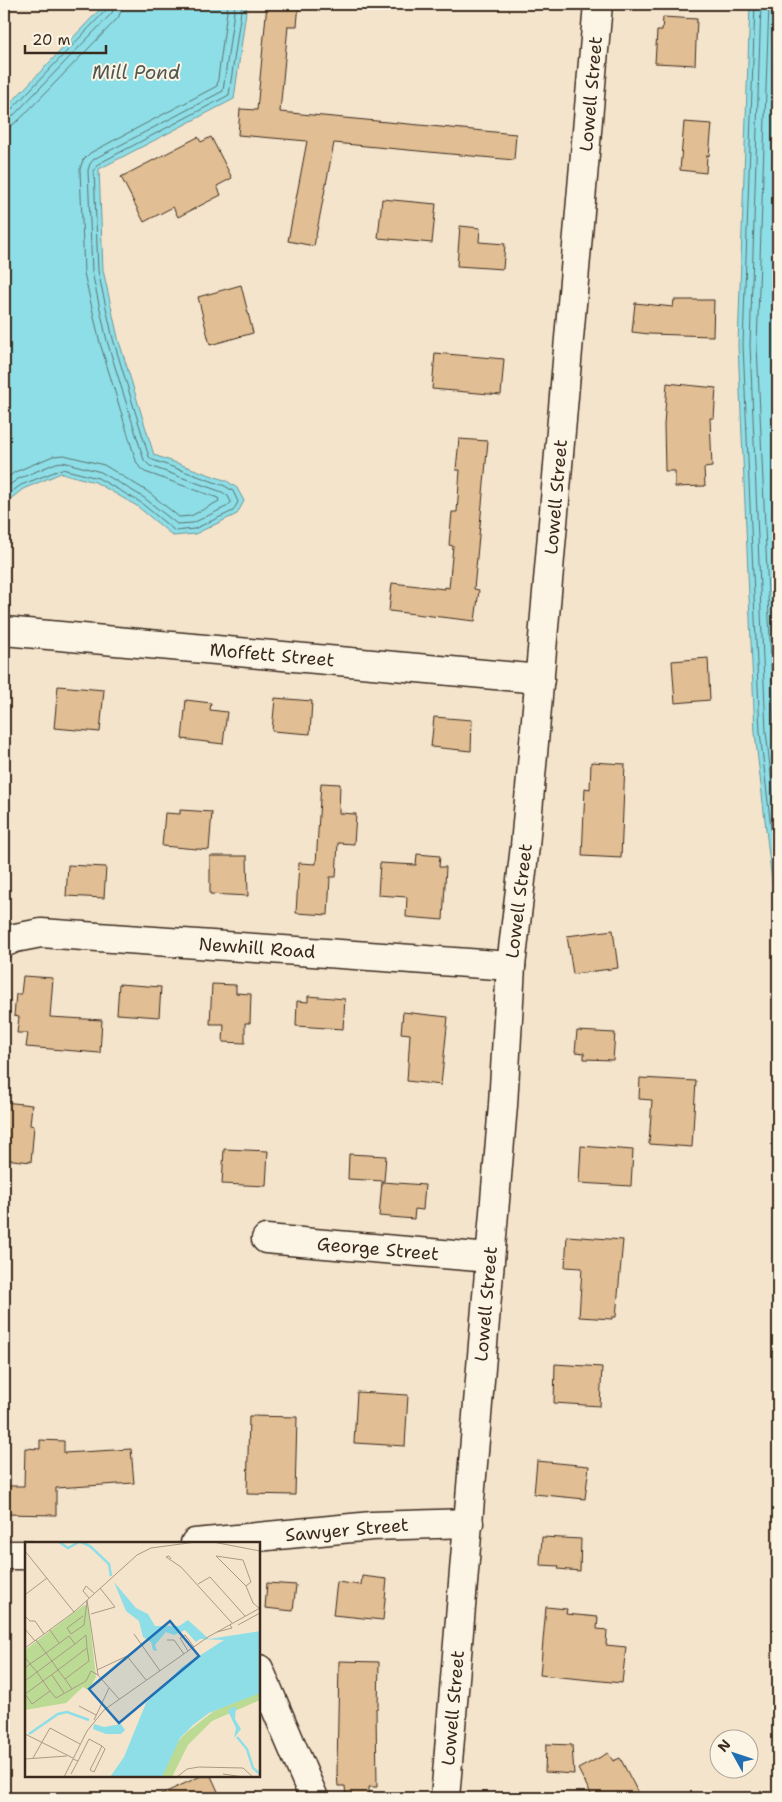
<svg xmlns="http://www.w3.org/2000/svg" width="782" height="1802" font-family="'Shantell Sans',sans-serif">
<rect width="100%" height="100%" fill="#f4e4cc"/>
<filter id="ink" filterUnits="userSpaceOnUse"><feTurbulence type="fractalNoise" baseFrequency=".02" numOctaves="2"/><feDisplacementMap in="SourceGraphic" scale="10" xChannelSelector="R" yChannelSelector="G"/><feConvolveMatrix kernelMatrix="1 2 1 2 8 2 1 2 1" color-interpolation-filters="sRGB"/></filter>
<g filter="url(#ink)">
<path fill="#8ddee7" stroke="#6c9697" d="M 105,4 L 247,4 L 234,99 L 99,169 L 103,270 L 118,338 L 154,455 L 227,481 L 237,488 L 244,501 L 237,514 L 195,534 L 173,536 L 137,506 L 95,482 L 61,473 L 23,489 L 4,504 L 4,110 Z
M 750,4 L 778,4 L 778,934 L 755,733 L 738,345 Z"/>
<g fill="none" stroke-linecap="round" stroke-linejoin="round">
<path stroke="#5c726e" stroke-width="1" d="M 755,4 L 743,345 L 760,732 L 778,890
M 761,4 L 750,345 L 766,732 L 778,835
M 769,4 L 757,345 L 774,731 L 778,769
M 4,113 L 10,111 L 107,9 L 109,4
M 4,119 L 9,118 L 14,115 L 112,13 L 115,4
M 4,127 L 12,125 L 19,120 L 118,18 L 121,11 L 122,4
M 4,480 L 15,472 L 53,456 L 64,455 L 104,465 L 147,491 L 179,517 L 191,516 L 219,501 L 218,498 L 145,472 L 140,468 L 136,461 L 100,343 L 84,273 L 80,169 L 83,160 L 90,153 L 217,86 L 228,4
M 4,489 L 18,479 L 56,463 L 63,462 L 101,472 L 143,497 L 177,524 L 193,523 L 228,506 L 231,502 L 228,496 L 222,492 L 150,466 L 144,460 L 107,341 L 92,272 L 88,170 L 90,164 L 94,159 L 223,91 L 235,4
M 4,497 L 21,485 L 62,469 L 98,478 L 140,502 L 175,531 L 194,529 L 233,511 L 238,502 L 233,491 L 225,486 L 153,460 L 149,457 L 113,339 L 98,271 L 94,170 L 98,164 L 229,95 L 242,4"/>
</g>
<path fill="#e1be93" stroke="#3b2a1e" d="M 267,4 L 299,4 L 297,26 L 288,26 L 280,112 L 516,134 L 514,160 L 334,143 L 314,246 L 288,241 L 307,141 L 238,135 L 240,109 L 257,110 Z
M 663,17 L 697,19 L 695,65 L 655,63 L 657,31 L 662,31 Z
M 684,122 L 712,124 L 709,156 L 707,155 L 706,173 L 680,170 Z
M 198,137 L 201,142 L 211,137 L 232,178 L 217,186 L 221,195 L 178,217 L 173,207 L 144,222 L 121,177 Z
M 382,199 L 436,204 L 432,243 L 378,238 Z
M 460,226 L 480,228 L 479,242 L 505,244 L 503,269 L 457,266 Z
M 241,285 L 253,333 L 210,345 L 198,297 Z
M 674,300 L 714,300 L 713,336 L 649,334 L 632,332 L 635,303 L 673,307 Z
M 435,353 L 504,359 L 501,395 L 432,389 Z
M 667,383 L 716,388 L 714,418 L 710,418 L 712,467 L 704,468 L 705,486 L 675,487 L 675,471 L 665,471 L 664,425 Z
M 459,439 L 488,441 L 474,589 L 479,590 L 475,621 L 389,611 L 392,583 L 445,589 L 445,587 L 449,588 L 453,546 L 449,545 L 452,512 L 457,512 L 460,470 L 456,470 Z
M 708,658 L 710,700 L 675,703 L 672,661 Z
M 58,686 L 104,690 L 100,732 L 54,728 Z
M 275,698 L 312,701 L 310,734 L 272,731 Z
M 186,700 L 211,703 L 210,710 L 227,712 L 223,744 L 182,739 Z
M 434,717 L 472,720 L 471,751 L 431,747 Z
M 591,762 L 625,764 L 621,858 L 582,856 L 585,788 L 590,789 Z
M 321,783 L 340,784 L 339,813 L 356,814 L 354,844 L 338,843 L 336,877 L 330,877 L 328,915 L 296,913 L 299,863 L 316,864 Z
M 180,810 L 212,812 L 209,850 L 162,846 L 165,813 L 180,814 Z
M 417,854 L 440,856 L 439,867 L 446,867 L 443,920 L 406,917 L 407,897 L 378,895 L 380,863 L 416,865 Z
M 210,856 L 247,856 L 248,896 L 210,894 Z
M 68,865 L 106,867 L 104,898 L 66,896 Z
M 613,930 L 618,968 L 573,974 L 567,936 Z
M 23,976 L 53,978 L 50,1017 L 102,1020 L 100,1053 L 26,1047 L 28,1033 L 17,1033 L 19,1017 L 14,1016 L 16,994 L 21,994 Z
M 119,984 L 161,987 L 159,1017 L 117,1014 Z
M 212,984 L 236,985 L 236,993 L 251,994 L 250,1023 L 245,1023 L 245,1043 L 223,1042 L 224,1024 L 210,1024 Z
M 308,996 L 345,999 L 343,1029 L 296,1026 L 297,1001 L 308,1002 Z
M 403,1012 L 448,1017 L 441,1085 L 407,1081 L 410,1034 L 401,1033 Z
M 577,1031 L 615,1033 L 613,1060 L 584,1059 L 584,1053 L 575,1052 Z
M 640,1078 L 696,1081 L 692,1147 L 649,1144 L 652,1100 L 639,1099 Z
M 4,1102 L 32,1105 L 30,1125 L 34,1126 L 31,1162 L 4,1159 Z
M 581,1146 L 633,1150 L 631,1186 L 579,1183 Z
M 224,1149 L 268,1151 L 266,1186 L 222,1184 Z
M 349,1154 L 386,1156 L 384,1181 L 348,1179 Z
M 382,1182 L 425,1185 L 423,1210 L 415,1209 L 414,1219 L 379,1216 Z
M 567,1236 L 623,1240 L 616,1317 L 612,1317 L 612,1319 L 579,1317 L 582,1268 L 565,1267 Z
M 555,1364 L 602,1367 L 600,1406 L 554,1403 Z
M 357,1392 L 408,1395 L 405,1446 L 354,1443 Z
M 249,1416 L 297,1417 L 295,1495 L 247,1494 Z
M 40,1440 L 64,1441 L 64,1453 L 131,1449 L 134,1483 L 56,1488 L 56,1515 L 4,1514 L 4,1486 L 24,1486 L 25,1448 L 40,1449 Z
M 537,1461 L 589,1466 L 585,1499 L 534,1494 Z
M 542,1537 L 581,1539 L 580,1571 L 558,1569 L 559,1566 L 540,1565 Z
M 362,1576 L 387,1579 L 383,1620 L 333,1615 L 337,1582 L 361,1585 Z
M 267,1583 L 296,1585 L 293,1611 L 265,1608 Z
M 546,1607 L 567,1609 L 566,1614 L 598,1617 L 597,1629 L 607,1630 L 606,1645 L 626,1647 L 622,1683 L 540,1675 Z
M 339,1661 L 379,1662 L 378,1708 L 376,1708 L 377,1787 L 369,1787 L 369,1798 L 346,1798 L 345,1786 L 338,1786 L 337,1772 Z
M 546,1744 L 572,1745 L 574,1774 L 545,1772 Z
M 608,1753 L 613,1761 L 620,1758 L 641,1798 L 593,1798 L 578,1769 Z
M 201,1776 L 211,1776 L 221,1798 L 153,1798 Z"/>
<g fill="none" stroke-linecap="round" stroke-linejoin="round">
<defs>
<path id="street" d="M 4,631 L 540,679
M 4,943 L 15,938 L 41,933 L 511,966
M 266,1239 L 490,1258
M 195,1543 L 372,1526 L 469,1523
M 4,1555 L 26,1555
M 259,1669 L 314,1798"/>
<path id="primary" d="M 445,1798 L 503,1105 L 511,966 L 525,846 L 598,4"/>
</defs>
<use href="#street" stroke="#3b2a1e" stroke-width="31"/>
<use href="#primary" stroke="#3b2a1e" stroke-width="31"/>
<use href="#street" stroke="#fcf5e5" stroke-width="28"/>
<use href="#primary" stroke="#fcf5e5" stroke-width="28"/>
</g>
</g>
<g text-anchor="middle" stroke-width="4" stroke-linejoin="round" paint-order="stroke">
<g font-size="18" fill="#3b2a1e" stroke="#fcf5e5">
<text transform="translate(591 94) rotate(-85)" y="6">Lowell Street</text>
<text transform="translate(556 497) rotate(-85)" y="6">Lowell Street</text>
<text transform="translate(272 655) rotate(5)" y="6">Moffett Street</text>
<text transform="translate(519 901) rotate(-83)" y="6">Lowell Street</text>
<text transform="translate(257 948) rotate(4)" y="6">Newhill Road</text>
<text transform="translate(378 1249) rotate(5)" y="6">George Street</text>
<text transform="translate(486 1304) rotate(-85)" y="6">Lowell Street</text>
<text transform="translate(347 1530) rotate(-5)" y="6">Sawyer Street</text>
<text transform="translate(453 1708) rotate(-85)" y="6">Lowell Street</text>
</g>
<g font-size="19" font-style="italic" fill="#505750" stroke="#fcf5e5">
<text x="136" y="79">Mill Pond</text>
</g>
</g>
<g transform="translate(25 1542)">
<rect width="235" height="235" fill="#f4e4cc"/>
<path d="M 59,63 L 63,64 L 71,135 L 63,148 L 58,145 L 41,161 L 0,168 L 0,108 ZM 235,150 L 235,158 L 187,179 L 163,203 L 147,235 L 133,235 L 147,205 L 162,190 L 189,169 Z" fill="#bbdb94"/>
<path d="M 89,40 L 111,66 L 123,72 L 130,84 L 154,84 L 163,78 L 184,97 L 235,89 L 235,151 L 184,171 L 168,183 L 155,196 L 137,235 L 85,235 L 99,215 L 121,161 L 157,125 L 199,98 L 175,97 L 171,100 L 160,88 L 149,93 L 141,90 L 130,103 L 132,109 L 128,108 L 126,100 L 118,95 L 114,79 L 101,69 ZM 207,165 L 211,165 L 210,177 L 216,187 L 209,196 L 211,186 L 203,169 ZM 69,182 L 79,185 L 96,182 L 100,188 L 96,192 L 81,192 L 68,187 Z" fill="#8ddee7"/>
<path fill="none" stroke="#8ddee7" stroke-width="2.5" d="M 34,0 L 43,6 L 54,0M 56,0 L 65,4 L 84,22 L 86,34M 4,192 L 33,172 L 42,170 L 64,178M 212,195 L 222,207 L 228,226 L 235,232"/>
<path fill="none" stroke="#aa9a86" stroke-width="1" d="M 188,0 L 235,9M 0,9 L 49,70M 146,17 L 144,14 L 141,15 L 156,25 L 207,81M 173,42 L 185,35 L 220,74M 221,44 L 191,14 L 218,18 L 226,40 L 221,44 L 228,61 L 234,66M 1,52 L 22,36M 64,56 L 58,49 L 61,44 L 69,51M 62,58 L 73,133 L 94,157M 66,72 L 90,65 L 75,46M 0,74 L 5,79 L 10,79 L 19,92M 58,74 L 42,86 L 46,92 L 59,83 L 62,59M 213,83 L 235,71M 0,87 L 10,99M 25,88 L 34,101M 192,90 L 207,86 L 205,83M 109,92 L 135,129M 142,98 L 149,98 L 159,112M 50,102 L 61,93 L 62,106M 0,106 L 49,70 L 112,13 L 126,6 L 171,0M 163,109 L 155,96 L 160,93 L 169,105M 0,115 L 5,122 L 0,126M 72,128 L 102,114 L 121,138M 27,133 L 39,151M 40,137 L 64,119 L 62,106 L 33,128 L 40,137 L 47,147 L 61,139 L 66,129 L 73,133M 0,139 L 12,130 L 27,119 L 21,111 L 5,122 L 12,130 L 18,139 L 33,128 L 27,119 L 50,102 L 44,94 L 21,111 L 11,98M 18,139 L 25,149 L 7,162 L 0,152 ZM 25,149 L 31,156 L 47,147M 54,164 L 71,173M 69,178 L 84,146M 0,192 L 48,216M 8,216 L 25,186 L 55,202M 0,217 L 42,214M 53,219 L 64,197 L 77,204 L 80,207 L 69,230 L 65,228 L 77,204M 46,232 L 53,219 L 48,217M 198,232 L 219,235M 39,235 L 62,189 L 79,168 L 183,95 L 235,66M 152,235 L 162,227 L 174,225 L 218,226 L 228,235"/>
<path fill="#1f6fb2" fill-opacity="0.15" stroke="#1f6fb2" stroke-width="2.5" d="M 145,79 L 174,114 L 94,181 L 64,147 Z"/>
<rect width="235" height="235" fill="none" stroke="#3b2a1e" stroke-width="2.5"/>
</g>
<rect width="782" height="1802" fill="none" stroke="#fcf5e5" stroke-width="20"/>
<rect x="10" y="10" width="762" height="1782" fill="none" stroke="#3b2a1e" stroke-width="2" filter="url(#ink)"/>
<g transform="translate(734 1754) rotate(310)"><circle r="24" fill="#fcf5e5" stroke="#afa495"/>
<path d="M0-4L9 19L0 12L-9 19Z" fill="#1f6fb2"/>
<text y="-8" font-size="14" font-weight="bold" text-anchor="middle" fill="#3b2a1e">N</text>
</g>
<path d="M25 45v8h81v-8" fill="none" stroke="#3b2a1e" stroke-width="2.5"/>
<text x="32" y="45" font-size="15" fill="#3b2a1e" stroke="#fcf5e5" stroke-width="4" paint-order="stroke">20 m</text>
</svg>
